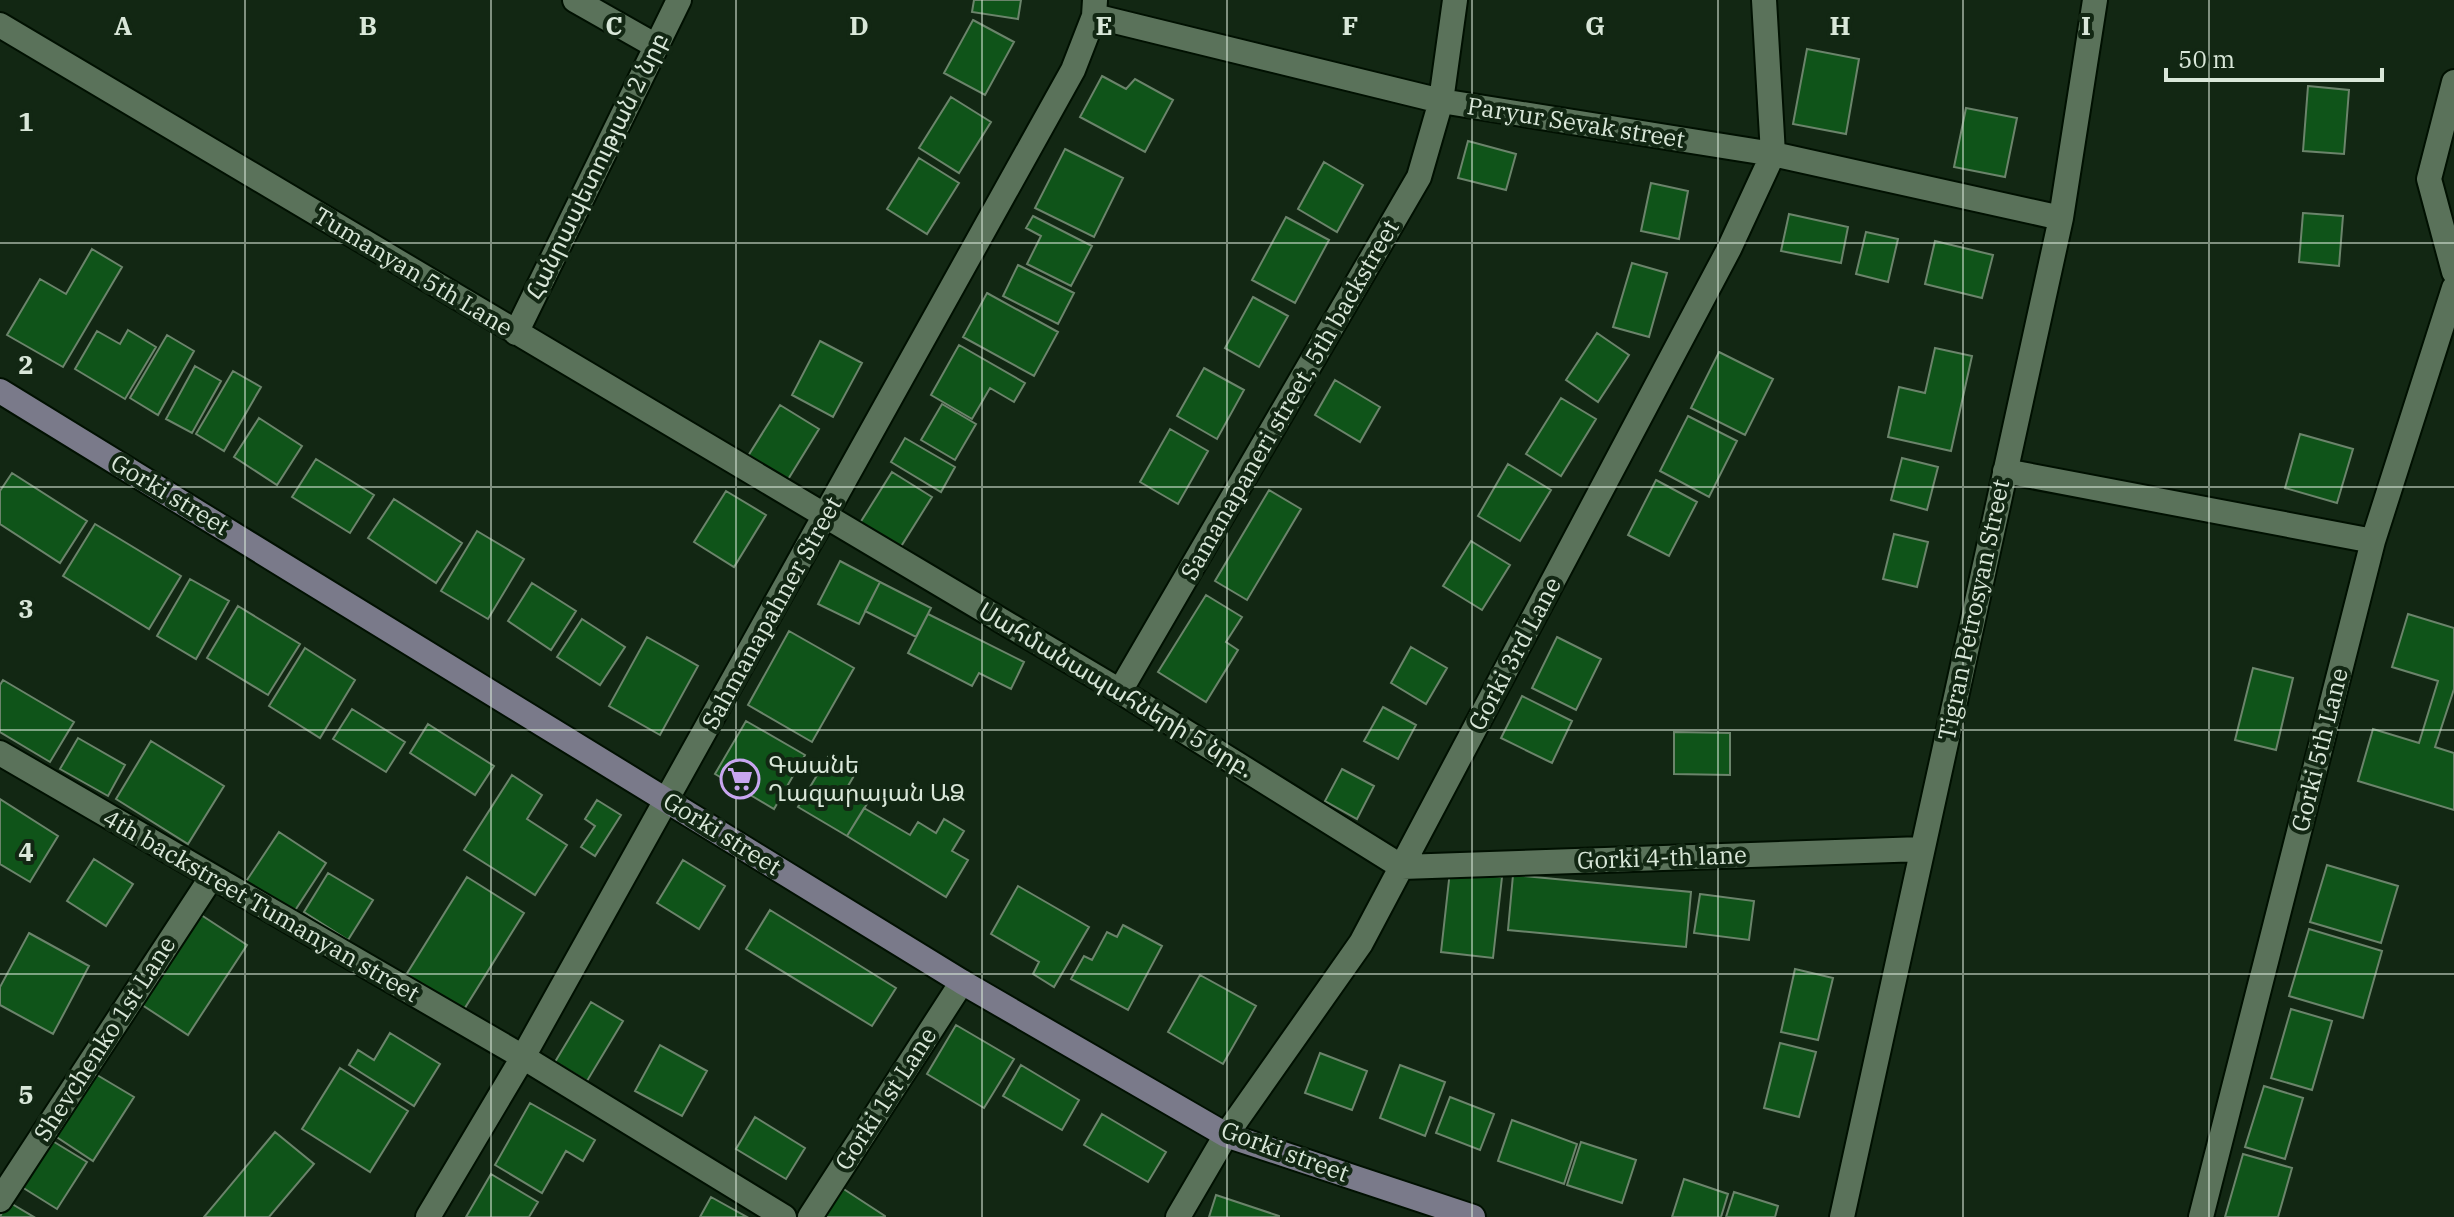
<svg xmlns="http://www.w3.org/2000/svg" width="2454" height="1217" font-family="'IBM Plex Serif','Noto Sans Armenian',serif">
<rect width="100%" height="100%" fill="#122713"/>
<path fill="#0f5419" stroke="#6b846b" stroke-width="2" d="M 974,0 L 1021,0 L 1018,19 L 972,12 Z
M 973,20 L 1014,42 L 985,95 L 944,73 Z
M 1807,49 L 1859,59 L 1846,134 L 1793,124 Z
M 1102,76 L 1126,89 L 1135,79 L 1173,100 L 1145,152 L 1080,117 Z
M 2308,86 L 2349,90 L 2344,154 L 2303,151 Z
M 951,97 L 991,122 L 959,173 L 919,148 Z
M 1966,108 L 2017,118 L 2005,177 L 1954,167 Z
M 1468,141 L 1516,154 L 1506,190 L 1458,178 Z
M 1065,149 L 1123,178 L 1094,237 L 1035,208 Z
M 919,158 L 959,183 L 927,234 L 887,209 Z
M 1324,162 L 1363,185 L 1337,232 L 1298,209 Z
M 1651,183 L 1688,191 L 1679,239 L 1641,231 Z
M 2303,213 L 2343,216 L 2339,266 L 2299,262 Z
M 1789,214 L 1848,227 L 1841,263 L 1781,251 Z
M 1033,216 L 1092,246 L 1071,286 L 1027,264 L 1041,236 L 1026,228 Z
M 1286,217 L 1329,240 L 1295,303 L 1252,280 Z
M 1866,232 L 1898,239 L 1888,282 L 1856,274 Z
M 1935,241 L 1993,255 L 1982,298 L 1925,284 Z
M 92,249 L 122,267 L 63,367 L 7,335 L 40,279 L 66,294 Z
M 1632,263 L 1667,273 L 1649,337 L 1613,327 Z
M 1018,265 L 1074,293 L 1058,324 L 1003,296 Z
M 987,293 L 1058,332 L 1034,376 L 963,337 Z
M 1253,297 L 1288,316 L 1259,367 L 1225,348 Z
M 128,330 L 156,347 L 125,399 L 75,369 L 97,331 L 120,344 Z
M 1597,333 L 1629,355 L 1598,402 L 1566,380 Z
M 167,335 L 194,351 L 158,415 L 130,398 Z
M 820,341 L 862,363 L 833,417 L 792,395 Z
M 959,345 L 1025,383 L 1014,402 L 990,388 L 972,419 L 931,395 Z
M 1935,348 L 1972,356 L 1951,451 L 1888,437 L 1899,387 L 1925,393 Z
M 1719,352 L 1773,379 L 1745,435 L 1691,408 Z
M 195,366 L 221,381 L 192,433 L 166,419 Z
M 1204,368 L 1244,390 L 1217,439 L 1177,416 Z
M 233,371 L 261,387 L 224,451 L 196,434 Z
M 1335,380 L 1380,407 L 1360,442 L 1315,415 Z
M 1561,398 L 1596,419 L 1561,476 L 1526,454 Z
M 942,404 L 976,424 L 955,460 L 921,440 Z
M 780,405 L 819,429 L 787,481 L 748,456 Z
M 1688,416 L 1737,441 L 1709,497 L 1660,471 Z
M 259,418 L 302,446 L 277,485 L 234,457 Z
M 1170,429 L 1208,451 L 1178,504 L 1140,482 Z
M 2300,434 L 2353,449 L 2337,503 L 2285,488 Z
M 905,438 L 955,467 L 941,492 L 891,462 Z
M 1902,458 L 1938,467 L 1927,510 L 1891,500 Z
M 316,459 L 374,495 L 350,533 L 292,497 Z
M 1508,464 L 1551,490 L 1520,541 L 1478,516 Z
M 892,472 L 932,497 L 900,548 L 860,523 Z
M 12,473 L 87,521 L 60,563 L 0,524 L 0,491 Z
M 1656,480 L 1697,502 L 1669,556 L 1628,535 Z
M 1269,490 L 1301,509 L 1247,600 L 1215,581 Z
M 726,491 L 766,515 L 734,567 L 694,542 Z
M 394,499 L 462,543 L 436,583 L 368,538 Z
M 95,524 L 181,576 L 149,629 L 63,576 Z
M 477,531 L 524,559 L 488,619 L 441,591 Z
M 1894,534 L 1928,542 L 1917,587 L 1883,579 Z
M 1471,541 L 1510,565 L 1482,610 L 1443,586 Z
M 840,561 L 880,582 L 859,624 L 818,604 Z
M 190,579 L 229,601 L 196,659 L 157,636 Z
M 880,582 L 931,608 L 916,637 L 865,611 Z
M 532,583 L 576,611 L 551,650 L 508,621 Z
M 1206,595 L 1242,617 L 1226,642 L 1238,650 L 1206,702 L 1158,672 Z
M 238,606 L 300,644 L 268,695 L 207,658 Z
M 928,614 L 1024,662 L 1011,689 L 979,673 L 972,686 L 908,653 Z
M 2408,614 L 2454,628 L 2454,689 L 2435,747 L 2454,753 L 2454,810 L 2358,781 L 2373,729 L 2419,743 L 2438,681 L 2392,667 Z
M 582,619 L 625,647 L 600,685 L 557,657 Z
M 789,631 L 854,668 L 812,742 L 748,705 Z
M 647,637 L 698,666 L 660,735 L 609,706 Z
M 1557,637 L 1601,659 L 1576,710 L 1532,688 Z
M 1411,647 L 1447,668 L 1426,704 L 1391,683 Z
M 305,648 L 355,680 L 320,738 L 269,706 Z
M 2253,668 L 2293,678 L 2276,750 L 2235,740 Z
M 3,680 L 74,722 L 50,762 L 0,732 L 0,685 Z
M 1522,696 L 1572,721 L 1552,763 L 1501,738 Z
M 1383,707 L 1416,725 L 1398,759 L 1364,741 Z
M 352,709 L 405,742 L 386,772 L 333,739 Z
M 746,721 L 805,755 L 774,809 L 715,774 Z
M 428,724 L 494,766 L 475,795 L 410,753 Z
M 1674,732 L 1730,733 L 1730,775 L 1674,774 Z
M 78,738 L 125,765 L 108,796 L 60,769 Z
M 151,741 L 224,786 L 188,844 L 116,799 Z
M 828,757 L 855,774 L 848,786 L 870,799 L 847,836 L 798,807 Z
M 1342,769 L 1374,786 L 1357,819 L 1325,801 Z
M 512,775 L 542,795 L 527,819 L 567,845 L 535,895 L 464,850 Z
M 0,799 L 58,836 L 30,882 L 0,864 Z
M 597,800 L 621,815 L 595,856 L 581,847 L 595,826 L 585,819 Z
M 864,808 L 910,835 L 918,822 L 936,833 L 944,819 L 964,831 L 952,851 L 968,860 L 946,897 L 847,836 Z
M 279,832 L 326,863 L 292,915 L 245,883 Z
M 94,859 L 133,884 L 106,926 L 67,901 Z
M 683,860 L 725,886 L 699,929 L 657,903 Z
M 2327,865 L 2398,886 L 2381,943 L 2310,922 Z
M 1450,871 L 1502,877 L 1493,958 L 1441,952 Z
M 328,873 L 373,900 L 348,940 L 304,912 Z
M 1513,875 L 1691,892 L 1686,947 L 1508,930 Z
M 467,877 L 524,913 L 463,1011 L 406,975 Z
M 1018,886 L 1089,927 L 1054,987 L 1033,974 L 1039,962 L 991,934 Z
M 1700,894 L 1754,901 L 1749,940 L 1694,933 Z
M 770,910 L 896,988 L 872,1026 L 746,949 Z
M 195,911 L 247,945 L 188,1035 L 136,1001 Z
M 1123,925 L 1162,946 L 1128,1010 L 1071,979 L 1084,956 L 1092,960 L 1107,932 L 1117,937 Z
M 2309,929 L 2382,951 L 2363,1018 L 2289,996 Z
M 29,933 L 89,966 L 53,1034 L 0,1005 L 0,987 Z
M 1795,969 L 1833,978 L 1818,1040 L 1781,1032 Z
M 1200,975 L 1256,1006 L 1223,1064 L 1168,1032 Z
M 591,1002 L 623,1021 L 587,1081 L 555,1062 Z
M 2291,1009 L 2332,1021 L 2312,1090 L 2271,1078 Z
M 956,1025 L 1014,1059 L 984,1108 L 927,1074 Z
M 390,1033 L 440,1064 L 414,1106 L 349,1065 L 358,1050 L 374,1060 Z
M 1780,1043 L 1816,1052 L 1799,1117 L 1764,1108 Z
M 660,1045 L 707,1071 L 682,1116 L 635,1091 Z
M 1320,1053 L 1367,1071 L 1352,1110 L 1305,1093 Z
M 1021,1065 L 1079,1100 L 1062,1130 L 1003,1096 Z
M 1400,1065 L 1445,1082 L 1425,1136 L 1380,1118 Z
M 340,1068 L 408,1111 L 370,1172 L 302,1129 Z
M 92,1072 L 134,1097 L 93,1161 L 52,1134 Z
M 2264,1086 L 2303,1098 L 2285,1159 L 2245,1147 Z
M 1450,1097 L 1494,1114 L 1480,1150 L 1436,1133 Z
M 530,1103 L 595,1140 L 583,1161 L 566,1151 L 542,1193 L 495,1165 Z
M 1102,1114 L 1166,1152 L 1148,1182 L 1084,1145 Z
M 755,1117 L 805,1148 L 786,1179 L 736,1149 Z
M 1512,1120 L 1577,1144 L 1564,1184 L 1498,1161 Z
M 275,1132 L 314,1164 L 269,1217 L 204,1217 Z
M 46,1137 L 87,1162 L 57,1209 L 17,1184 Z
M 1581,1142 L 1636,1160 L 1622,1203 L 1567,1185 Z
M 2243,1154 L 2292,1168 L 2278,1217 L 2225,1217 Z
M 491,1174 L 538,1202 L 529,1217 L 466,1217 Z
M 1684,1179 L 1728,1194 L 1721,1217 L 1672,1217 Z
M 839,1186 L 885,1216 L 885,1217 L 819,1217 Z
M 1734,1192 L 1778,1206 L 1775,1217 L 1726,1217 Z
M 1216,1195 L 1279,1216 L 1279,1217 L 1209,1217 Z
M 711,1197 L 747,1217 L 700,1217 Z
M 7,1201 L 34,1217 L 0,1217 Z"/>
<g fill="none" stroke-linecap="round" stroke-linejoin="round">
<defs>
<path id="street" d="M 575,0 L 656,46
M 1094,16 L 1441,101 L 1773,154 L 2061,218
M 0,25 L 1120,691 L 1402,867 L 1922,849
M 2454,82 L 2429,179 L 2454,272
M 516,333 L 679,0
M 2005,471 L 2373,541
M 1120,691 L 1419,177 L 1441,101 L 1455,0
M 0,753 L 523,1057 L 784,1217
M 0,1200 L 211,878
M 428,1217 L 523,1057 L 1073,70 L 1094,16 L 1095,0
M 810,1217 L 962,982
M 1178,1217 L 1226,1135 L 1361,943 L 1729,249 L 1773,154 L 1764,0
M 1842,1217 L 2061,218 L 2095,0
M 2201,1217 L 2373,541 L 2454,288"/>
<path id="secondary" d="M 0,391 L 962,982 L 1226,1135 L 1473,1217"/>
</defs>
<use href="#street" stroke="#001001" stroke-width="28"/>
<use href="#secondary" stroke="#001001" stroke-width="28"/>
<use href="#street" stroke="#5a725a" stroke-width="24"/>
<use href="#secondary" stroke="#7a7a8a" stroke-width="24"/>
</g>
<path fill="none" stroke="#d9e7d9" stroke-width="2" stroke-opacity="0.55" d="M 245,0 L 245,1217M 491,0 L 491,1217M 736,0 L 736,1217M 982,0 L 982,1217M 1227,0 L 1227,1217M 1472,0 L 1472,1217M 1718,0 L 1718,1217M 1963,0 L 1963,1217M 2209,0 L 2209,1217M 0,243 L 2454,243M 0,487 L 2454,487M 0,730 L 2454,730M 0,974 L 2454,974"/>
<defs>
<symbol id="supermarket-ring" viewBox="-11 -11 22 22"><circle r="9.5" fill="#122713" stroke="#c8a6ef" stroke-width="1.5"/><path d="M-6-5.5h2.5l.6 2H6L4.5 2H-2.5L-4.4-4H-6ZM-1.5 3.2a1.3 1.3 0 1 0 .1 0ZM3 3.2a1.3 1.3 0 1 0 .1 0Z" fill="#c8a6ef"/></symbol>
</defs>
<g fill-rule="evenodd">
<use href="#supermarket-ring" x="718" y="757" width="44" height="44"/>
</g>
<g text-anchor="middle" stroke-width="8" stroke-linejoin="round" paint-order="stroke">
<g font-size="24" fill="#d9e7d9" stroke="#122713">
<text transform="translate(1576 123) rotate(9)" y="8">Paryur Sevak street</text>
<text transform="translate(597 166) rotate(-64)" y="8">Հանրապետության 2 նրբ</text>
<text transform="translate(413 272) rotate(31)" y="8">Tumanyan 5th Lane</text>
<text transform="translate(1290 400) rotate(-60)" y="8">Samanapaneri street, 5th backstreet</text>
<text transform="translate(170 495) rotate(31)" y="8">Gorki street</text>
<text transform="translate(1974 610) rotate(-78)" y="8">Tigran Petrosyan Street</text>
<text transform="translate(772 613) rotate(-61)" y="8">Sahmanapahner Street</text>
<text transform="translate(1515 654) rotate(-62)" y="8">Gorki 3rd Lane</text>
<text transform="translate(1116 690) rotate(31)" y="8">Սահմանապահների 5 նրբ.</text>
<text transform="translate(2320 750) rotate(-76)" y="8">Gorki 5th Lane</text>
<text transform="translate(722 834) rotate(32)" y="8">Gorki street</text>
<text transform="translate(1662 858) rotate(-2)" y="8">Gorki 4-th lane</text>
<text transform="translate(261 906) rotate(30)" y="8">4th backstreet Tumanyan street</text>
<text transform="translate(105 1039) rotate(-57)" y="8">Shevchenko 1st Lane</text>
<text transform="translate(886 1099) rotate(-57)" y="8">Gorki 1st Lane</text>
<text transform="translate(1285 1152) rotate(20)" y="8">Gorki street</text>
</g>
<g font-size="24" fill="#d9e7d9" stroke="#122713" text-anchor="start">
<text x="768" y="773">Գաանե<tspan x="768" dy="28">Ղազարայան ԱՁ</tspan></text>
</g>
</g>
<g font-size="26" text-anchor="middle" font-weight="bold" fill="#d9e7d9" stroke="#122713" stroke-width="8" stroke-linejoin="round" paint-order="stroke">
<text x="123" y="35">A</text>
<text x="368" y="35">B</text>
<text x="614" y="35">C</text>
<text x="859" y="35">D</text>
<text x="1104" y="35">E</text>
<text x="1350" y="35">F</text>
<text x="1595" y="35">G</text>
<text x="1840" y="35">H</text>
<text x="2086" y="35">I</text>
<text x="26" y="131">1</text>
<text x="26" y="374">2</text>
<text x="26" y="618">3</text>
<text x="26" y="861">4</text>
<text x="26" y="1104">5</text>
</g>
<path d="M2166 68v12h216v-12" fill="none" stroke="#d9e7d9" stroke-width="4"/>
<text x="2178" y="68" font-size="24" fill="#d9e7d9" stroke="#122713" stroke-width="6" paint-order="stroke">50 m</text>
</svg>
